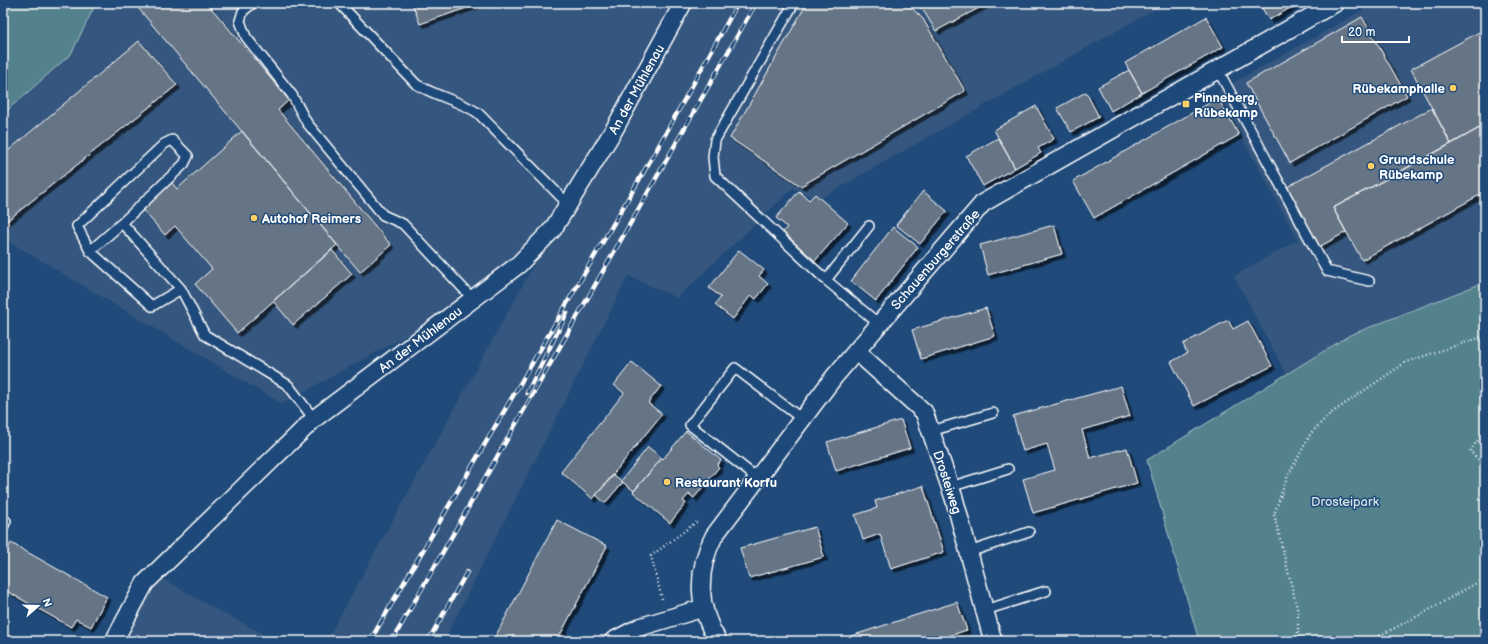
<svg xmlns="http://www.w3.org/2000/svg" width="1488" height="644" font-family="'Balsamiq Sans',sans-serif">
<defs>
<filter id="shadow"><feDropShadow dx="3.5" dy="3.5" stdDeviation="0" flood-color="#0009"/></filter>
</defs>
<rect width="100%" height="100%" fill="#1f4a7a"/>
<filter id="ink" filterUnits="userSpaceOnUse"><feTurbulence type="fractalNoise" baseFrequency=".025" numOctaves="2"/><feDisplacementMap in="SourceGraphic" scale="8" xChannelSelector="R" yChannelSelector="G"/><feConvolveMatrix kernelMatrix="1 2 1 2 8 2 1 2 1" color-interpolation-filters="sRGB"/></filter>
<g filter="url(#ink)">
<path fill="#34577e" d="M 96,3 L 674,3 L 581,185 L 694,3 L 1166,3 L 817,200 L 793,188 L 677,298 L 628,276 L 444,641 L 326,641 L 553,230 L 473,299 L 282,404 L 3,238 L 3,114 L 71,54 Z
M 1375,3 L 1485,3 L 1485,282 L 1350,335 L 1286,374 L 1234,276 L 1298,240 L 1217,92 Z
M 162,578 L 210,606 L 276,641 L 122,641 L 152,584 Z"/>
<path fill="#52828d" stroke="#a8c0c6" d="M 3,3 L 96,3 L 71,54 L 3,114 Z
M 1485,282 L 1485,641 L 1199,641 L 1147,460 L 1350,335 Z"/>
<path fill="#667586" stroke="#fff" filter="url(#shadow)" d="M 134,3 L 207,3 L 289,100 L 278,110 L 391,245 L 360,272 Z
M 412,3 L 481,3 L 420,24 Z
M 807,3 L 907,3 L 923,19 L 965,91 L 801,186 L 730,138 Z
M 915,3 L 988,3 L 936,31 L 925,13 Z
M 1259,3 L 1299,3 L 1269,20 Z
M 1206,17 L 1223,47 L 1142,93 L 1125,63 Z
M 1362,17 L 1407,96 L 1290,163 L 1246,83 Z
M 1485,29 L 1485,125 L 1451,144 L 1411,69 Z
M 139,41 L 177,85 L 3,224 L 3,155 Z
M 1129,70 L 1142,93 L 1111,111 L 1098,87 Z
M 1086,92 L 1099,117 L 1071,132 L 1057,108 Z
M 1218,98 L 1239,135 L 1094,218 L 1073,181 Z
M 1036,106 L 1054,139 L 1038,148 L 1041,153 L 1015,168 L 994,130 Z
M 1432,108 L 1451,144 L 1333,208 L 1346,232 L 1319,247 L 1287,187 Z
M 1485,125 L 1485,192 L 1362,260 L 1333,208 Z
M 242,131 L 337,245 L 237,333 L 195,284 L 212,269 L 175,226 L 165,235 L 141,208 L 171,182 L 177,189 Z
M 998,138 L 1015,168 L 983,186 L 966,156 Z
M 799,191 L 809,200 L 815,194 L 848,223 L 815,261 L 783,232 L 787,227 L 776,218 Z
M 923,191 L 947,211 L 920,244 L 896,225 Z
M 1054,225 L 1062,254 L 988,275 L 980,245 Z
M 893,227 L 918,247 L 876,301 L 851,281 Z
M 332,250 L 352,274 L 293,325 L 273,301 Z
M 739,250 L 764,270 L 759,276 L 768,284 L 756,299 L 751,295 L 733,319 L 715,305 L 721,297 L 709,288 Z
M 986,308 L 995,336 L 921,359 L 912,330 Z
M 1228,320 L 1233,329 L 1248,321 L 1272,366 L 1194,406 L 1171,362 L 1187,353 L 1183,344 Z
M 632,362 L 661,386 L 648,403 L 662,414 L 593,499 L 561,472 L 624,393 L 614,385 Z
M 1121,386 L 1130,416 L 1082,430 L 1090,458 L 1127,448 L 1137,483 L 1033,513 L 1023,479 L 1055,470 L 1047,444 L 1023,451 L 1013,416 Z
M 901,420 L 910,448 L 836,471 L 827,442 Z
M 686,431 L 721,460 L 717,465 L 719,467 L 694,498 L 689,494 L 683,501 L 686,503 L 670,523 L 633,492 L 662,458 L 663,459 Z
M 648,447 L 662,458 L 634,491 L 621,481 Z
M 614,475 L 623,482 L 605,503 L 596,495 Z
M 923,486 L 944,552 L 891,569 L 880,534 L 863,540 L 855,515 L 877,508 L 875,501 Z
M 557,520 L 607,546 L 557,641 L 493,641 Z
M 815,527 L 824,557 L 749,578 L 740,548 Z
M 11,543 L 107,597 L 91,627 L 76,619 L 71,627 L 3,589 L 5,582 L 3,581 L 3,558 Z
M 957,602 L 967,630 L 933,641 L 853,641 L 851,636 Z"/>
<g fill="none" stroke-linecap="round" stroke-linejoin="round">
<defs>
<path id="lane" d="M 253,3 L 243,11 L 240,21 L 246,37 L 292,95 L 307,123 L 383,215 L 403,224 L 473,299
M 339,3 L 416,84 C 437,97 458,100 478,113 L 568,204
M 794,3 L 715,140 L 713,157 L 715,176 L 826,280
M 1218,70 L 1327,271 L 1369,281
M 869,226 L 826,280 L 879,324
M 90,251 L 122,223
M 181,289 L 152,306 L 90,251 L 77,226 L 164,144 L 172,140 L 188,156 L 184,164 L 122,223 L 181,289 L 205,335 L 288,385 L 314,419
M 931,431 L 993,413
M 757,478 L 690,425 L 735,368 L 802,419
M 950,487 L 1008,469
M 3,527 L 6,521
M 969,552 L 1029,532
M 985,610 L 1046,591"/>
<path id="street" d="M 856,351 L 924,412 L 954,498 L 993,641
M 114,641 L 145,583 L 314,419 L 518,265 L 553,229 L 615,128 L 683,3
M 613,641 L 640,627 L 703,608
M 718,641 C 697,608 696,571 714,536 L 834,377 L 983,203 L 1335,3"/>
</defs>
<use href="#lane" stroke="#fff" stroke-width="12"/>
<use href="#street" stroke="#fff" stroke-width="20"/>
<path stroke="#fff" stroke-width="2.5" stroke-dasharray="1 3" stroke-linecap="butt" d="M 1485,431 L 1470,451 L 1485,466
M 662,599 L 651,556 L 698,521
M 1298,641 L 1298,612 L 1274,514 L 1287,478 L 1311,433 L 1330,414 L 1406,362 L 1485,336
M 1369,641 L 1422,614 L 1485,578
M 1482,641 L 1485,640"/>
<use href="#lane" stroke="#1f4a7a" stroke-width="9"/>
<use href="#street" stroke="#1f4a7a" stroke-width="17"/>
<defs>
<path id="rail" d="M 527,393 L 567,313
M 370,641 L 657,149 L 738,3
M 392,641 L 756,3
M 428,641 L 467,572"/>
</defs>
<use href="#rail" stroke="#fff" stroke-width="4.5"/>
<use href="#rail" stroke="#1f4a7a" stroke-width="3" stroke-dasharray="9" stroke-linecap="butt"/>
</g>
</g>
<g fill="#ffd166" stroke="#1f4a7a" stroke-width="1.5">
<circle cx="1453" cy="88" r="4"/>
<rect x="1182" y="100" width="8" height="8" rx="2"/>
<circle cx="1371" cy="166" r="4"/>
<circle cx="254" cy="218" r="4"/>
<circle cx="667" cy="482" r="4"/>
</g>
<g text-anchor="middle" stroke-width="3" stroke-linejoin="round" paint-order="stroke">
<g font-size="13" font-weight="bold" fill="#fff" stroke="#1f4a7a" text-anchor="start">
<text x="1445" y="93" text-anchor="end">Rübekamphalle</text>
<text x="1194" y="102">Pinneberg,<tspan x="1194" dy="15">Rübekamp</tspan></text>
<text x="1379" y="164">Grundschule<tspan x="1379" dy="15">Rübekamp</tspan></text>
<text x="262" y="223">Autohof Reimers</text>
<text x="675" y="487">Restaurant Korfu</text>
</g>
<g font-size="13" fill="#fff" stroke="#1f4a7a">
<text transform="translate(636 89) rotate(-61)" y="5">An der Mühlenau</text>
<text transform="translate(935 259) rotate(-49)" y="5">Schauenburgerstraße</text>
<text transform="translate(420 339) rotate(-37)" y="5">An der Mühlenau</text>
<text transform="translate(948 482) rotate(72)" y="5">Drosteiweg</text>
</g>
<g font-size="13" fill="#d4e0e2" stroke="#1f4a7a">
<text x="1345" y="506">Drosteipark</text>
</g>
</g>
<rect width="1488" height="644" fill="none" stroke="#1f4a7a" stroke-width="16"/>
<rect x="8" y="8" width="1472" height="628" fill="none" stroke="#fff" stroke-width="1.5" filter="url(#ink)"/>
<g transform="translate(38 606) rotate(70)" stroke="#1f4a7a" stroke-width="3" paint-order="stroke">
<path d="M0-3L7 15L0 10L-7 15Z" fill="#ffffff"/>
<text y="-6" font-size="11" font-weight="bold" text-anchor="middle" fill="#ffffff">N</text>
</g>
<path d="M1342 36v6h67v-6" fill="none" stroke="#ffffff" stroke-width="2"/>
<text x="1348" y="36" font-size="12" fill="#ffffff" stroke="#1f4a7a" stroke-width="3" paint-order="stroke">20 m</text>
</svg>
